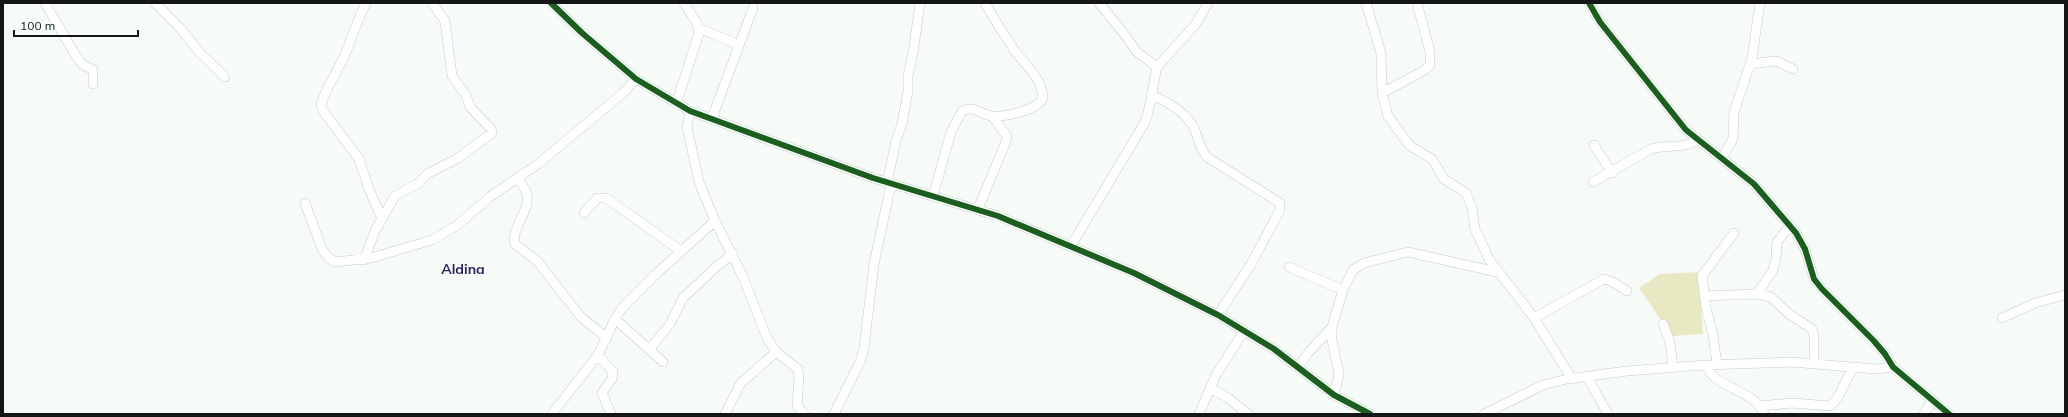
<svg xmlns="http://www.w3.org/2000/svg" width="2068" height="417" font-family="Mulish,sans-serif">
<rect width="100%" height="100%" fill="#f6fbf8"/>
<path fill="#e8e8c2" d="M 1699,272 L 1703,334 L 1672,336 L 1639,288 L 1660,274 Z"/>
<g fill="none" stroke-linecap="round" stroke-linejoin="round">
<defs>
<path id="minor" d="M 45,3 L 76,56 L 82,64 L 93,70 L 93,84
M 155,3 L 180,28 L 200,53 L 225,77
M 366,3 C 356,22 351,43 341,63 C 334,77 325,90 321,105 L 323,111 L 359,159 L 369,189 L 382,219
M 551,3 L 582,33 L 636,79 L 690,111 L 873,178 L 998,216 L 1134,273 L 1218,315 L 1274,349 L 1334,395 L 1370,414
M 1099,3 L 1125,35 L 1137,52 L 1157,67
M 1366,3 L 1381,53 L 1382,93 L 1388,116 L 1410,146 L 1432,159 L 1444,179 L 1466,193 L 1472,208 L 1475,229 L 1489,259 L 1534,318 L 1572,379
M 1589,3 L 1600,22 L 1686,130 L 1754,184 L 1796,233 L 1805,249 L 1814,279 L 1822,289 L 1874,341 L 1885,354 L 1893,367 L 1949,414
M 699,28 L 739,45
M 1750,64 L 1776,61 L 1793,69
M 1382,93 L 1425,70 L 1430,65 L 1430,52 L 1417,3
M 1152,95 C 1168,102 1186,112 1194,128 C 1199,139 1199,148 1207,157 L 1280,203 L 1280,210 L 1251,264 L 1218,315
M 676,104 L 699,33 L 697,23 L 684,3
M 690,111 L 687,127 L 699,182 L 715,221 L 743,277 L 767,338 L 776,352 L 798,369 L 799,376 L 797,406 L 804,414
M 712,118 L 753,8
M 1594,145 L 1612,173
M 1722,158 L 1733,139 L 1734,112 L 1752,58 L 1760,3
M 518,178 C 521,183 526,189 527,195 C 530,212 511,227 515,244 L 537,261 L 581,317 L 607,338
M 1593,182 L 1651,149 C 1666,144 1686,149 1697,140
M 887,183 L 896,141 L 902,124 L 908,91 L 908,75 L 913,53 L 920,3
M 933,196 L 951,132 L 962,111 C 974,105 983,115 992,116 C 1005,117 1038,110 1043,98 C 1042,78 1026,66 1015,51 C 1004,35 994,19 985,3
M 305,203 L 322,249 L 328,257 L 335,262 L 371,258 L 432,240 L 456,226 L 491,196 L 538,164 L 623,93 L 636,79
M 978,209 L 1007,139 L 1007,136 L 992,116
M 584,213 L 597,198 L 606,198 L 681,251
M 1071,246 L 1145,122 L 1148,113 L 1157,67 L 1195,25 L 1208,3
M 364,260 L 375,231 L 395,196 L 420,182 L 427,174 L 458,158 L 492,133 L 491,129 L 470,107 L 466,95 L 452,76 L 445,21 L 432,3
M 1289,267 L 1343,290
M 1757,294 L 1773,270 L 1776,258 L 1777,242 L 1790,226
M 1704,296 L 1757,294 L 1771,297 L 1789,314 L 1812,329 L 1814,336 L 1814,364
M 1534,318 L 1604,279 L 1611,281 L 1627,291
M 2002,318 L 2035,303 L 2065,295
M 615,319 L 663,362
M 1663,324 L 1670,342 L 1673,368
M 650,349 L 670,324 L 683,298 L 716,267 L 733,254
M 598,355 L 613,372 L 612,379 L 602,393 L 611,414
M 1705,365 C 1718,391 1755,389 1764,414
M 1717,365 L 1713,334 L 1706,308 L 1702,276 L 1734,233
M 1298,367 L 1309,352 L 1332,327
M 1587,377 L 1608,414
M 1210,388 L 1228,398 L 1248,414
M 1334,395 L 1339,374 L 1332,340 L 1332,327 L 1343,290 L 1353,270 L 1364,263 L 1408,252 L 1497,272
M 1760,406 L 1792,403 L 1830,406 L 1838,397 L 1853,367
M 552,414 L 598,355 L 615,319 L 622,308 L 657,273 L 715,221
M 725,414 L 741,383 L 776,352
M 834,414 L 860,362 L 864,348 L 874,264 L 891,184
M 1199,414 L 1216,375 L 1244,331
M 1484,414 L 1543,385 L 1567,379 L 1627,371 L 1705,365 L 1791,362 L 1876,369 L 1893,367
M 1924,414 L 1933,400"/>
</defs>
<use href="#minor" stroke="#c7cbc9" stroke-width="10"/>
<use href="#minor" stroke="#fefefe" stroke-width="9"/>
<defs>
<path id="cycleway" d="M 551,3 L 582,33 L 636,79 L 690,111 L 873,178 L 998,216 L 1134,273 L 1218,315 L 1274,349 L 1334,395 L 1370,414
M 1589,3 L 1600,22 L 1686,130 L 1754,184 L 1796,233 L 1805,249 L 1814,279 L 1822,289 L 1874,341 L 1885,354 L 1893,367 L 1949,414"/>
</defs>
<use href="#cycleway" stroke="#f4fdf7" stroke-width="8"/>
<use href="#cycleway" stroke="#1b5e20" stroke-width="6"/>
</g>
<g text-anchor="middle" stroke-width="3.5" stroke-linejoin="round" paint-order="stroke">
<g font-size="14" font-weight="bold" fill="#2d1f5a" stroke="#f4fdf7">
<text x="463" y="274">Aldina</text>
</g>
</g>
<rect width="2068" height="417" fill="none" stroke="#141715" stroke-width="8"/>
<path d="M14 30v6h124v-6" fill="none" stroke="#141715" stroke-width="2"/>
<text x="20" y="30" font-size="12" fill="#141715" stroke="#f4fdf7" stroke-width="3" paint-order="stroke">100 m</text>
</svg>
